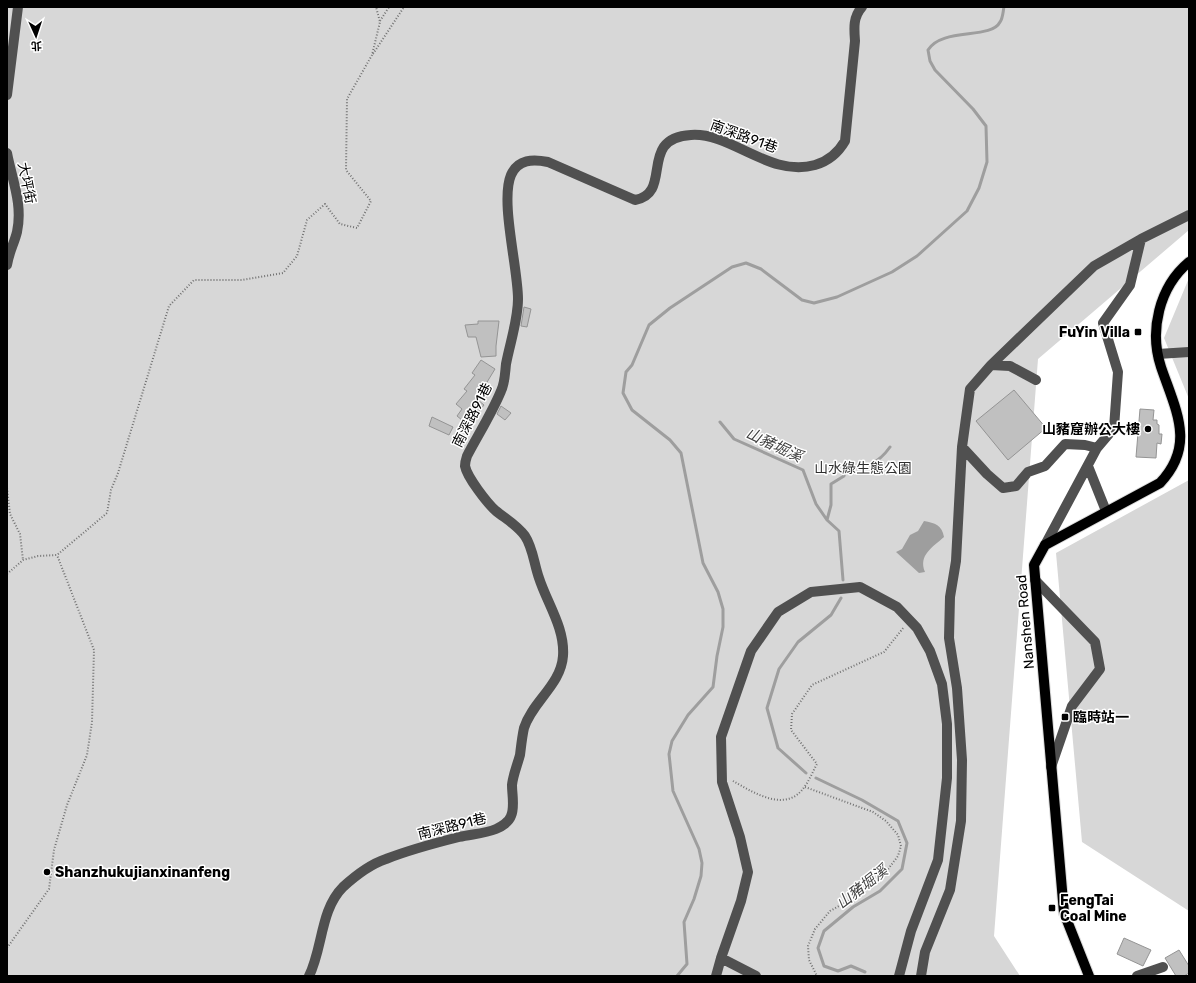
<svg xmlns="http://www.w3.org/2000/svg" width="1196" height="983" font-family="Rubik,'Noto Sans TC',sans-serif">
<rect width="100%" height="100%" fill="#fff"/>
<path fill="#d7d7d7" d="M 7,7 L 1189,7 L 1189,230 L 1038,359 L 994,936 L 1020,976 L 7,976 Z
M 1189,278 L 1189,399 L 1164,338 Z
M 1189,480 L 1189,911 L 1082,842 L 1056,553 Z"/>
<path fill="#9e9e9e" d="M 924,521 C 935,523 942,525 944,537 C 933,547 918,555 925,572 L 919,573 L 896,552 L 902,549 L 910,535 L 918,531 Z"/>
<g fill="none" stroke-linecap="round" stroke-linejoin="round">
<path stroke="#9e9e9e" stroke-width="3" d="M 720,422 L 734,439 L 803,470 L 816,504 L 827,520 L 839,531 L 843,580
M 827,520 L 831,505 L 831,484 L 844,476 L 846,466 C 865,469 878,464 890,447
M 806,773 L 778,748 L 767,708 L 779,669 L 798,642 L 831,615 L 841,598
M 816,778 L 862,800 L 898,821 L 907,843 L 902,869 L 880,891 L 853,907 L 824,931 L 818,948 L 824,966 L 838,971 L 851,966 L 865,972
M 677,976 L 687,964 L 684,922 L 694,899 L 701,876 L 702,863 L 699,849 L 673,791 L 669,754 L 672,741 L 688,715 L 713,687 L 717,656 L 723,627 L 723,609 L 718,592 L 703,563 L 681,453 L 670,440 L 632,410 L 623,393 L 626,372 L 632,365 L 649,325 L 670,308 L 732,267 L 746,263 L 761,269 L 802,300 L 814,303 L 837,297 L 892,272 L 917,256 L 967,211 L 979,188 L 987,162 L 986,126 L 973,109 L 935,70 L 930,61 L 928,50 C 942,27 991,40 1000,22 C 1003,18 1003,11 1004,7"/>
</g>
<path fill="#c0c0c0" stroke="#949494" d="M 524,307 L 531,309 L 527,327 L 521,326 Z
M 478,321 L 499,321 L 496,346 L 496,356 L 481,357 L 476,337 L 468,337 L 465,325 L 478,324 Z
M 481,360 L 495,369 L 481,392 L 483,394 L 478,400 L 484,405 L 468,425 L 457,416 L 462,409 L 456,404 L 467,391 L 464,389 L 475,375 L 472,373 Z
M 1014,390 L 1046,428 L 1008,460 L 976,421 Z
M 501,406 L 511,413 L 505,420 L 497,414 Z
M 1140,409 L 1154,410 L 1153,420 L 1157,420 L 1157,424 L 1159,425 L 1159,434 L 1162,434 L 1161,444 L 1157,443 L 1156,458 L 1136,457 Z
M 432,417 L 453,427 L 449,435 L 429,426 Z
M 1124,938 L 1151,950 L 1143,966 L 1117,954 Z
M 1179,950 L 1189,966 L 1189,973 L 1184,976 L 1176,976 L 1165,958 Z"/>
<g fill="none" stroke-linecap="round" stroke-linejoin="round">
<defs>
<path id="major" d="M 1089,976 L 1064,913 L 1034,565 L 1045,545 L 1160,483 C 1196,445 1176,411 1161,367 C 1149,331 1159,287 1189,262"/>
</defs>
<use href="#major" stroke="#dbdbdb" stroke-width="12"/>
<path stroke="#727272" stroke-width="2" stroke-dasharray="1 2" stroke-linecap="butt" d="M 380,21 L 389,7
M 373,54 L 404,7
M 7,488 L 10,514 L 20,534 L 23,560
M 7,574 L 23,560 L 38,556 L 57,555 L 94,524 L 107,513 L 111,490 L 118,473 L 169,306 L 194,280 L 242,280 L 283,273 L 297,256 L 307,220 L 325,204 L 340,224 L 357,228 L 371,201 L 346,170 L 347,99 L 372,55 L 380,22 L 376,7
M 733,781 C 754,793 787,814 805,786 C 810,779 813,771 817,764 L 791,730 L 792,714 L 812,685 L 884,652 L 904,627
M 805,787 L 873,812 L 886,821 L 898,835 L 901,846 L 898,856 L 886,872 L 848,901 L 830,911 L 815,929 L 808,946 L 809,960 L 817,976
M 7,948 L 49,889 L 54,850 L 67,805 L 87,755 L 92,722 L 94,650 L 57,555"/>
<path stroke="#505050" stroke-width="10" d="M 7,95 L 18,7
M 7,153 C 12,180 23,204 17,232 C 14,244 9,252 7,265
M 1158,354 L 1189,352
M 991,365 L 1094,266 L 1141,239
M 962,447 L 970,389 L 991,365 L 1010,366 L 1036,380
M 1088,466 L 1106,511
M 1045,545 L 1097,448 L 1114,428 L 1118,372 L 1103,323 L 1130,285 L 1141,239 L 1189,215
M 1035,580 L 1095,642 L 1100,669 L 1072,706 L 1051,767
M 721,958 L 741,901 L 748,872 L 740,837 L 722,782 L 721,737 L 751,651 L 778,612 L 811,592 L 860,587 L 897,607 L 917,628 L 930,651 L 942,684 L 947,724 L 947,778 L 938,860 L 911,931 L 899,976
M 309,976 C 323,948 320,910 343,887 C 355,876 371,864 386,859 C 409,850 435,843 459,837 C 471,834 484,834 496,829 C 501,827 509,822 511,816 C 515,807 512,795 512,785 C 513,775 517,766 520,755 C 521,747 522,737 524,728 C 532,702 561,685 563,656 C 565,628 547,603 539,578 C 534,564 533,548 525,536 C 517,525 506,519 496,511 C 487,503 467,477 465,466 C 465,462 466,459 467,456 C 478,435 492,413 501,391 C 505,383 505,373 506,364 C 510,343 518,320 518,299 C 518,268 500,201 511,175 C 518,159 533,159 548,162 L 635,200 C 674,193 637,138 691,135 C 731,132 770,178 815,165 C 829,161 838,153 845,141 L 855,41 C 854,28 853,17 862,7
M 716,976 L 721,958 L 756,976
M 921,976 L 925,952 L 950,890 L 961,821 L 962,760 L 957,688 L 949,638 L 950,597 L 956,561 L 962,447 L 987,474 L 1003,488 L 1016,486 L 1028,472 L 1045,466 L 1065,444 L 1085,445 L 1097,448
M 1137,976 L 1163,967"/>
<use href="#major" stroke="#000" stroke-width="10"/>
</g>
<g fill="#000" stroke="#fff" stroke-width="1.5">
<rect x="1134" y="328" width="8" height="8" rx="2"/>
<circle cx="1148" cy="429" r="4"/>
<rect x="1061" y="713" width="8" height="8" rx="2"/>
<circle cx="47" cy="872" r="4"/>
<rect x="1048" y="904" width="8" height="8" rx="2"/>
</g>
<g text-anchor="middle" stroke-width="3" stroke-linejoin="round" paint-order="stroke">
<g font-size="14" fill="#000" stroke="#fff">
<text transform="translate(744 136) rotate(20)" y="5">南深路91巷</text>
<text transform="translate(27 183) rotate(79)" y="5">大坪街</text>
<text transform="translate(472 415) rotate(-63)" y="5">南深路91巷</text>
<text transform="translate(1025 622) rotate(-95)" y="5">Nanshen Road</text>
<text transform="translate(452 826) rotate(-14)" y="5">南深路91巷</text>
</g>
<g font-size="14" font-weight="bold" fill="#000" stroke="#fff" text-anchor="start">
<text x="1130" y="337" text-anchor="end">FuYin Villa</text>
<text x="1140" y="434" text-anchor="end">山豬窟辦公大樓</text>
<text x="1073" y="722">臨時站一</text>
<text x="55" y="877">Shanzhukujianxinanfeng</text>
<text x="1060" y="905">FengTai<tspan x="1060" dy="16">Coal Mine</tspan></text>
</g>
<g font-size="14" fill="#2e2e2e" stroke="#fff">
<text x="863" y="473">山水綠生態公園</text>
</g>
<g font-size="15" font-style="italic" fill="#3f3f3f" stroke="#fff">
<text transform="translate(774 445) rotate(25)" y="5">山豬堀溪</text>
<text transform="translate(862 887) rotate(-38)" y="5">山豬堀溪</text>
</g>
</g>
<rect width="1196" height="983" fill="none" stroke="#000000" stroke-width="16"/>
<g transform="translate(36 36) rotate(177)" stroke="#ffffff" stroke-width="3" paint-order="stroke">
<path d="M0-3L7 15L0 10L-7 15Z" fill="#000000"/>
<text y="-6" font-size="11" font-weight="bold" text-anchor="middle" fill="#000000">北</text>
</g>
</svg>
